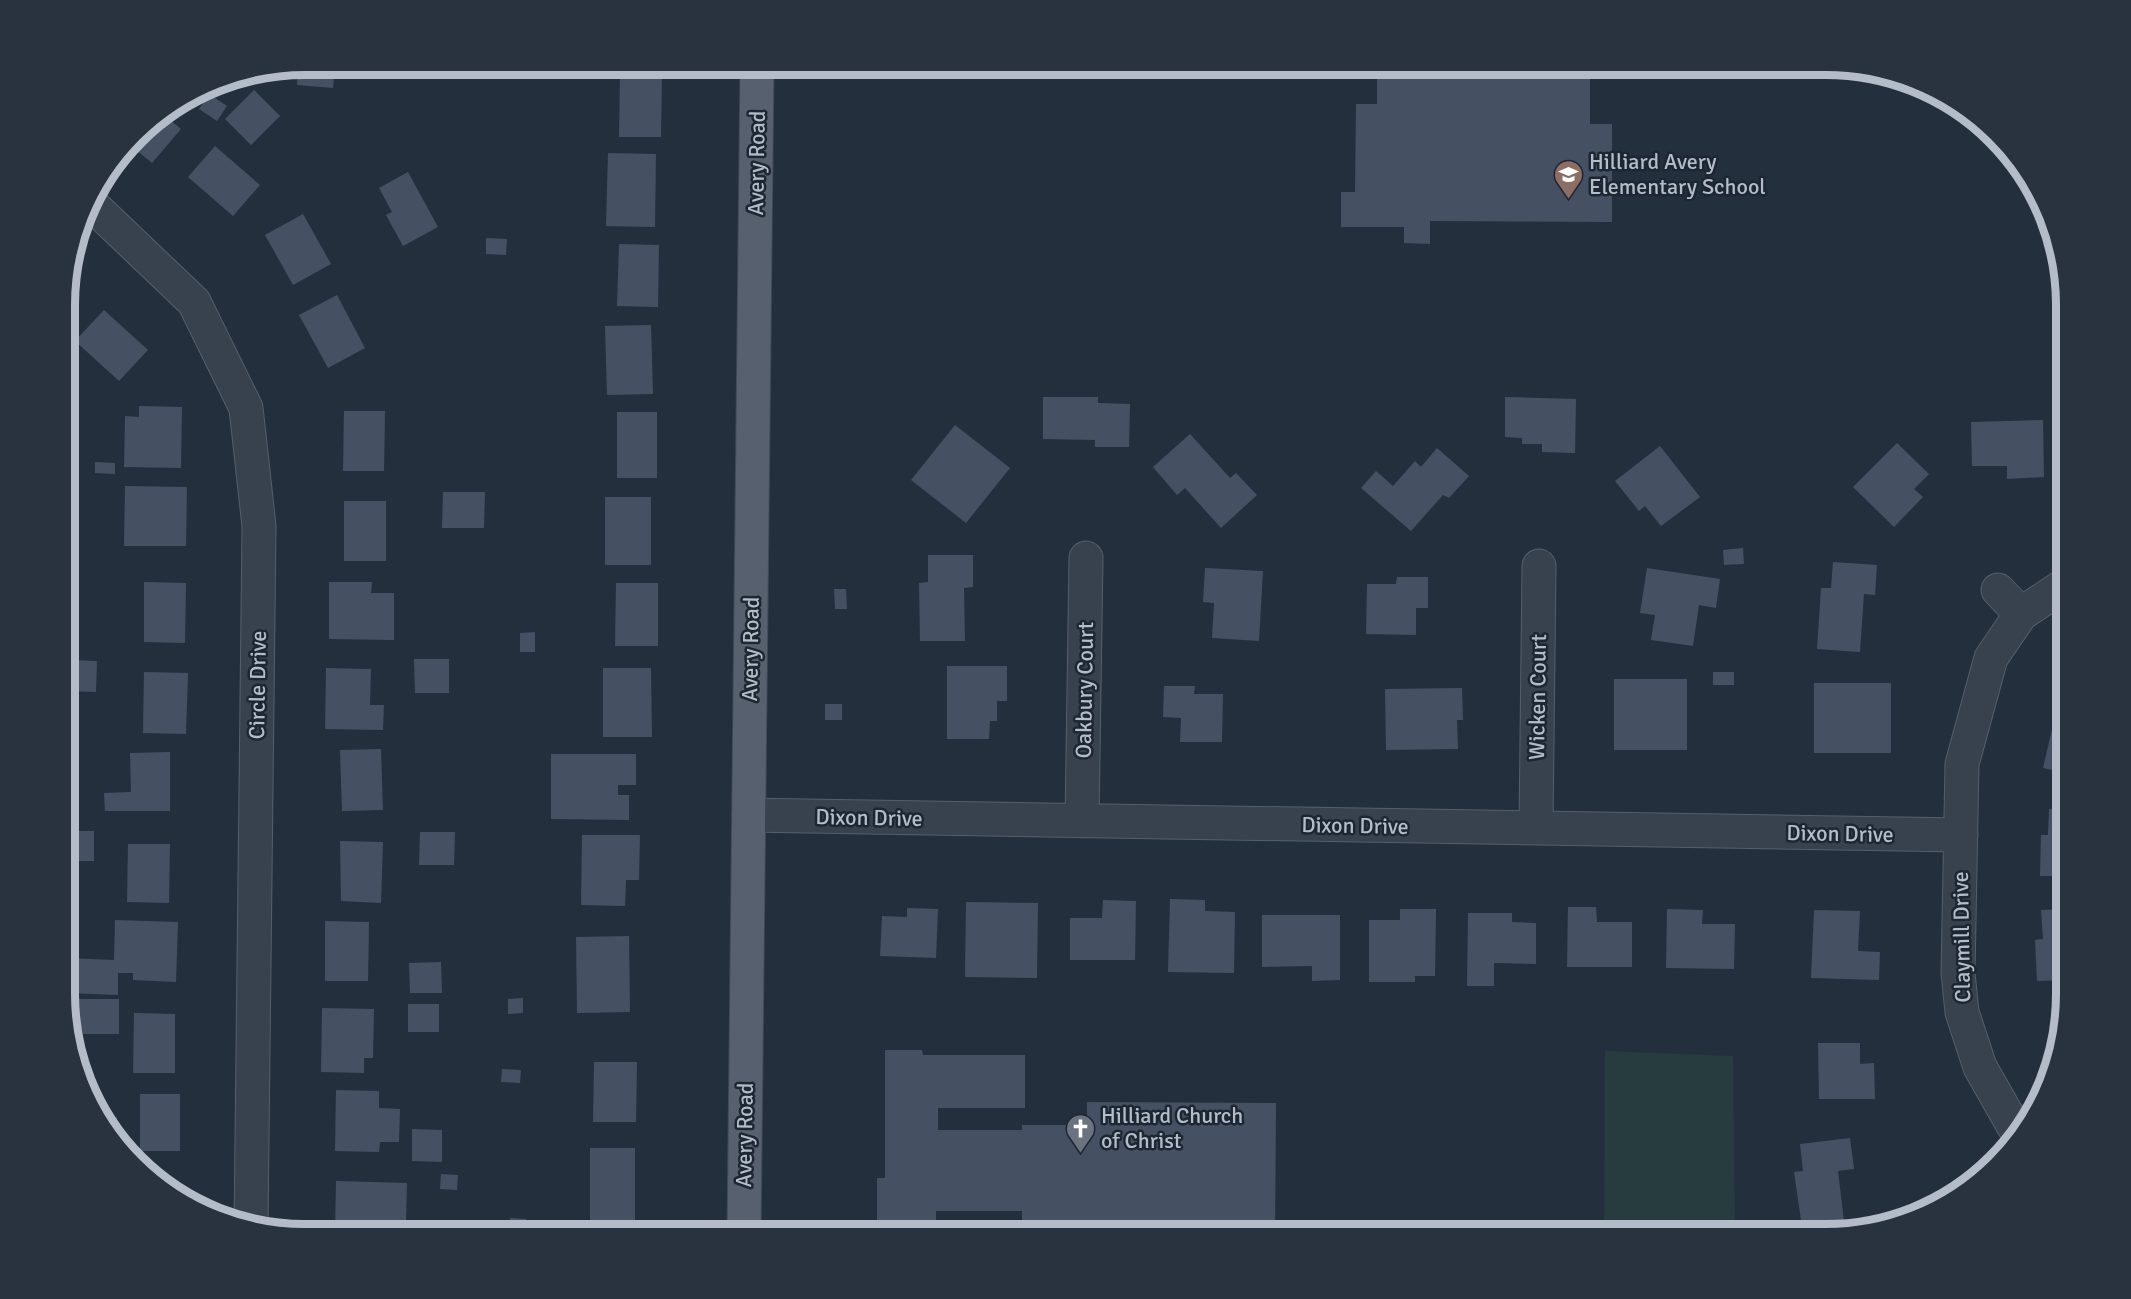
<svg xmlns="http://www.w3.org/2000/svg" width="2131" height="1299" font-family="Signika,sans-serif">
<rect width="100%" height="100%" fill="#242f3e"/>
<path fill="#263c3f" d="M 1605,1051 L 1733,1056 L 1735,1234 L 1604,1234 Z"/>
<path fill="#455162" d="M 318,65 L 335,65 L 333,88 L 297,85 L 298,68 L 318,69 Z
M 1365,65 L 1590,65 L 1590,124 L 1612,124 L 1612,222 L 1430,221 L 1430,244 L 1404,243 L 1404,227 L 1341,227 L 1341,192 L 1355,192 L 1356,104 L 1377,104 L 1377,72 L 1365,73 Z
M 620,74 L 662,75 L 661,137 L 619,137 Z
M 254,90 L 280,116 L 251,145 L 225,119 Z
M 209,94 L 227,106 L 217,121 L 199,109 Z
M 163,114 L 181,129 L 152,163 L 130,145 L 146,124 Z
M 215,146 L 260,185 L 233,216 L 188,177 Z
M 608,153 L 656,154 L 655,227 L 606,226 Z
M 408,172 L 438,227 L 403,246 L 386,215 L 392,212 L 379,188 Z
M 303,214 L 331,264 L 293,285 L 265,235 Z
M 486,238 L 507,239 L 506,255 L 486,254 Z
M 619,244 L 659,245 L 658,307 L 617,306 Z
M 337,295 L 365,348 L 328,368 L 299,315 Z
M 104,310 L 148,350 L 119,381 L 75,341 Z
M 651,325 L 653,394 L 607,395 L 605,326 Z
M 1043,397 L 1098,397 L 1098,403 L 1130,404 L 1129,447 L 1095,447 L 1095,440 L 1043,439 Z
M 1505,397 L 1576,399 L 1575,453 L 1542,452 L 1542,444 L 1522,444 L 1522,438 L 1505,437 Z
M 139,406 L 182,407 L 181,468 L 124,467 L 125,416 L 139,417 Z
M 344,411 L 385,411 L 384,471 L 343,471 Z
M 617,412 L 657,412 L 657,478 L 617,478 Z
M 2043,420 L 2044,477 L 2007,479 L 2007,466 L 1972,466 L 1971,422 Z
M 955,425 L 1010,468 L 966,523 L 911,480 Z
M 1190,434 L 1230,478 L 1236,473 L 1257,495 L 1221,528 L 1185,488 L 1177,495 L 1153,467 Z
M 1897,443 L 1929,474 L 1914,489 L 1923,497 L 1894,527 L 1853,487 Z
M 1660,446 L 1700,497 L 1661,526 L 1645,506 L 1639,511 L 1615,481 Z
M 1437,448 L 1469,476 L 1449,498 L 1443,495 L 1411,531 L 1361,488 L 1376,471 L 1393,486 L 1415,461 L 1421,467 Z
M 95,462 L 115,463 L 115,474 L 95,473 Z
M 125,486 L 187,487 L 186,546 L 124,546 Z
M 443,492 L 485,492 L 484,528 L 442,528 Z
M 605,497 L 651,497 L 651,565 L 605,565 Z
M 344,501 L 386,501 L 386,561 L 344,561 Z
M 1743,548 L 1744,564 L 1724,565 L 1723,550 Z
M 928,555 L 973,555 L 973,587 L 964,588 L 965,641 L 920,641 L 919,583 L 928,582 Z
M 1833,562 L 1877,565 L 1875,595 L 1864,594 L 1860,652 L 1817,649 L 1821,588 L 1831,588 Z
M 1205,568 L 1263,571 L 1259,641 L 1212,638 L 1214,603 L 1203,602 Z
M 1647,568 L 1720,579 L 1716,608 L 1699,605 L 1693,646 L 1651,640 L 1655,615 L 1640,613 Z
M 1397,577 L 1428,577 L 1428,608 L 1416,608 L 1416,635 L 1366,634 L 1367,584 L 1396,584 Z
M 144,582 L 186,583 L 185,643 L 144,642 Z
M 329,582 L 372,582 L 371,593 L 394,593 L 394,640 L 329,639 Z
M 616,583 L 658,583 L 658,646 L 615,646 Z
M 834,589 L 846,589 L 847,609 L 835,609 Z
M 535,632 L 535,652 L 520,652 L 520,633 Z
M 414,659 L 449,659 L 449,693 L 415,693 Z
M 67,660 L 97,661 L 96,692 L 67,691 Z
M 947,666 L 1007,666 L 1007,701 L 997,701 L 997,721 L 990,721 L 989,739 L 947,739 Z
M 326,668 L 371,669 L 370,705 L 384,705 L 383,730 L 325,729 Z
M 603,668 L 651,668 L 652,737 L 603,737 Z
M 144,672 L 188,673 L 186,734 L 143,733 Z
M 1713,672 L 1734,672 L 1734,685 L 1713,685 Z
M 1614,679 L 1687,679 L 1687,750 L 1614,750 Z
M 1814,683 L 1891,683 L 1891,753 L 1814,753 Z
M 1164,686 L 1195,686 L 1194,694 L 1223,694 L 1222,742 L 1180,742 L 1181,718 L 1163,717 Z
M 1462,688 L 1463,720 L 1457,720 L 1458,749 L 1386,750 L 1385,689 Z
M 2059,699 L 2066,700 L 2066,773 L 2043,768 Z
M 825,704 L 842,704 L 842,720 L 825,720 Z
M 381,749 L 383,810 L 342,811 L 340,750 Z
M 170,752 L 170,811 L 105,811 L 104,793 L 131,792 L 130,753 Z
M 551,754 L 636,754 L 636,785 L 618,785 L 618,795 L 629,795 L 629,820 L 551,819 Z
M 67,805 L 75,805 L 74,825 L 67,825 Z
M 2049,809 L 2066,810 L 2066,876 L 2040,876 L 2041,835 L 2048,835 Z
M 67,831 L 94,831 L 94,861 L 67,861 Z
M 420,832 L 455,832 L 454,865 L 419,865 Z
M 582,835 L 640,835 L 639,880 L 626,880 L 625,906 L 581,905 Z
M 340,841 L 383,842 L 381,903 L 341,901 Z
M 128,844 L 170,844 L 169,903 L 127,902 Z
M 1170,899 L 1205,900 L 1205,911 L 1235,912 L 1234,973 L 1168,972 Z
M 1103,900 L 1136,901 L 1135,960 L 1070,960 L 1070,918 L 1102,918 Z
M 966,902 L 1038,903 L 1037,978 L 965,977 Z
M 1568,907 L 1596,907 L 1597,922 L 1632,922 L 1632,967 L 1567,967 Z
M 907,908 L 938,909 L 936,958 L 880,956 L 882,916 L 907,917 Z
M 1400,909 L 1436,909 L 1435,976 L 1415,976 L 1415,982 L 1369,982 L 1369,920 L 1400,920 Z
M 1667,909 L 1703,910 L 1702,924 L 1735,924 L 1734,969 L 1666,968 Z
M 2066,909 L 2066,980 L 2037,981 L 2035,940 L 2043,939 L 2041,910 Z
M 1814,910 L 1860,911 L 1858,951 L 1880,952 L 1879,980 L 1811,978 Z
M 1468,913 L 1512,913 L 1512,922 L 1536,923 L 1536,964 L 1494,963 L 1494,986 L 1467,986 Z
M 1262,915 L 1340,915 L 1340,980 L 1312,981 L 1312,966 L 1262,967 Z
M 115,920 L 178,922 L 176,982 L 133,980 L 133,973 L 118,973 L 118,995 L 67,993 L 67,958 L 114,960 Z
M 325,921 L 369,922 L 368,981 L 325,981 Z
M 629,936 L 630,1012 L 577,1013 L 576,937 Z
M 441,962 L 442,993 L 410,993 L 409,963 Z
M 523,998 L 523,1013 L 508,1014 L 508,999 Z
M 67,999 L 119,999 L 119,1034 L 70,1034 L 67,1025 Z
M 408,1004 L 439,1004 L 439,1032 L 408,1032 Z
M 322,1008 L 374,1009 L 373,1058 L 364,1058 L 364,1073 L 321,1072 Z
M 134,1013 L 175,1014 L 175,1073 L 133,1073 Z
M 1818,1043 L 1860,1043 L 1860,1064 L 1874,1063 L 1875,1099 L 1819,1099 Z
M 885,1050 L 922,1050 L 923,1055 L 1025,1055 L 1025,1108 L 938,1108 L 938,1130 L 1022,1130 L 1022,1125 L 1087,1125 L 1087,1102 L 1276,1103 L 1275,1234 L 1022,1234 L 1022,1211 L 936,1211 L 936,1224 L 877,1224 L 877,1178 L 885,1178 Z
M 594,1062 L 637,1062 L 636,1122 L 593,1122 Z
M 502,1069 L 521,1070 L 520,1083 L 501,1082 Z
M 336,1090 L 379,1091 L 379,1108 L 400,1109 L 399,1142 L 380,1142 L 379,1152 L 335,1151 Z
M 140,1094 L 180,1094 L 180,1151 L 140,1151 Z
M 101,1117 L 117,1117 L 117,1139 L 105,1127 Z
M 412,1129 L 442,1130 L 442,1162 L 412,1161 Z
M 1850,1138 L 1854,1169 L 1838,1171 L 1844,1221 L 1802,1227 L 1794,1172 L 1803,1171 L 1800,1144 Z
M 590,1148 L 635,1148 L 635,1226 L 590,1226 Z
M 441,1174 L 458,1175 L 457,1190 L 440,1189 Z
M 336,1181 L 407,1183 L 406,1222 L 377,1222 L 377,1234 L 335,1234 Z
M 165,1184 L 181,1184 L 180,1198 Z
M 510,1218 L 526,1219 L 525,1231 L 508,1229 Z"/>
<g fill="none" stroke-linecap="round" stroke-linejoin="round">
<defs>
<path id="minor" d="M 88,201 L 194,302 L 246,408 L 259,526 L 251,1227
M 1998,590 L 2021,614
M 749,815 L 1961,835
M 1082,821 L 1086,558
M 1536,828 L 1539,566
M 2021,1132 L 2014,1127 L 1980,1067 L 1962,1012 L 1958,973 L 1962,764 L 1991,658 L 2021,614 L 2066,584"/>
<path id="major" d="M 744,1234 L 757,65"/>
</defs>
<use href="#minor" stroke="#565f6c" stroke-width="35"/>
<use href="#major" stroke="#414a57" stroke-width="35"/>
<use href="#minor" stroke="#38414e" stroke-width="33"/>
<use href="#major" stroke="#56606e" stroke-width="33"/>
</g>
<defs>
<symbol id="school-pin" viewBox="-11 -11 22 30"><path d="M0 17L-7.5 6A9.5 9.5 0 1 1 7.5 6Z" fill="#8d6e63" stroke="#1d2633"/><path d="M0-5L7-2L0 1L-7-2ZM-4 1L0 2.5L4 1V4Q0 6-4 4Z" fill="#fff"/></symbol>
<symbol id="church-pin" viewBox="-11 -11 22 30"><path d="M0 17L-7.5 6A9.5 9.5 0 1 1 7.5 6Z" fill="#6b7280" stroke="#1d2633"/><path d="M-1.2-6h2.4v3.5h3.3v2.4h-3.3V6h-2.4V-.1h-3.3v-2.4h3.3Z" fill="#fff"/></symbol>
</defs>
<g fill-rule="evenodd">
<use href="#school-pin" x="1552" y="158" width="33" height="45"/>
<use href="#church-pin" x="1064" y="1112" width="33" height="45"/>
</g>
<g text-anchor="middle" stroke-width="5" stroke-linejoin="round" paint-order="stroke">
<g font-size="22" fill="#b4bcc9" stroke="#1d2633" text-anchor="start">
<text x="1589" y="169">Hilliard Avery<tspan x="1589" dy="25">Elementary School</tspan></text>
<text x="1101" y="1123">Hilliard Church<tspan x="1101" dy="25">of Christ</tspan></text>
</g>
<g font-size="22" fill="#b4bcc9" stroke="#1d2633">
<text transform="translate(756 163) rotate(-89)" y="8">Avery Road</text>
<text transform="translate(750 649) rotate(-89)" y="8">Avery Road</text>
<text transform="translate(257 685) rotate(-89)" y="8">Circle Drive</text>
<text transform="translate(1084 690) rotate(-89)" y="8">Oakbury Court</text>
<text transform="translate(1537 697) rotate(-89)" y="8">Wicken Court</text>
<text transform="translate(869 817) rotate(1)" y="8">Dixon Drive</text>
<text transform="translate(1355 825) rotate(1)" y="8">Dixon Drive</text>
<text transform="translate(1840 833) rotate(1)" y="8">Dixon Drive</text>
<text transform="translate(1961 937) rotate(-91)" y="8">Claymill Drive</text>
<text transform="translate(744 1135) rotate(-89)" y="8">Avery Road</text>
</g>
</g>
<path d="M0 0H2131V1299H0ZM305 75H1826A230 230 0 0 1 2056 305V994A230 230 0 0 1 1826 1224H305A230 230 0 0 1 75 994V305A230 230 0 0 1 305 75Z" fill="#29323f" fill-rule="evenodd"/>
<path fill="none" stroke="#b4bcc9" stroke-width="8" d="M305 75H1826A230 230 0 0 1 2056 305V994A230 230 0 0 1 1826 1224H305A230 230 0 0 1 75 994V305A230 230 0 0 1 305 75Z"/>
</svg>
